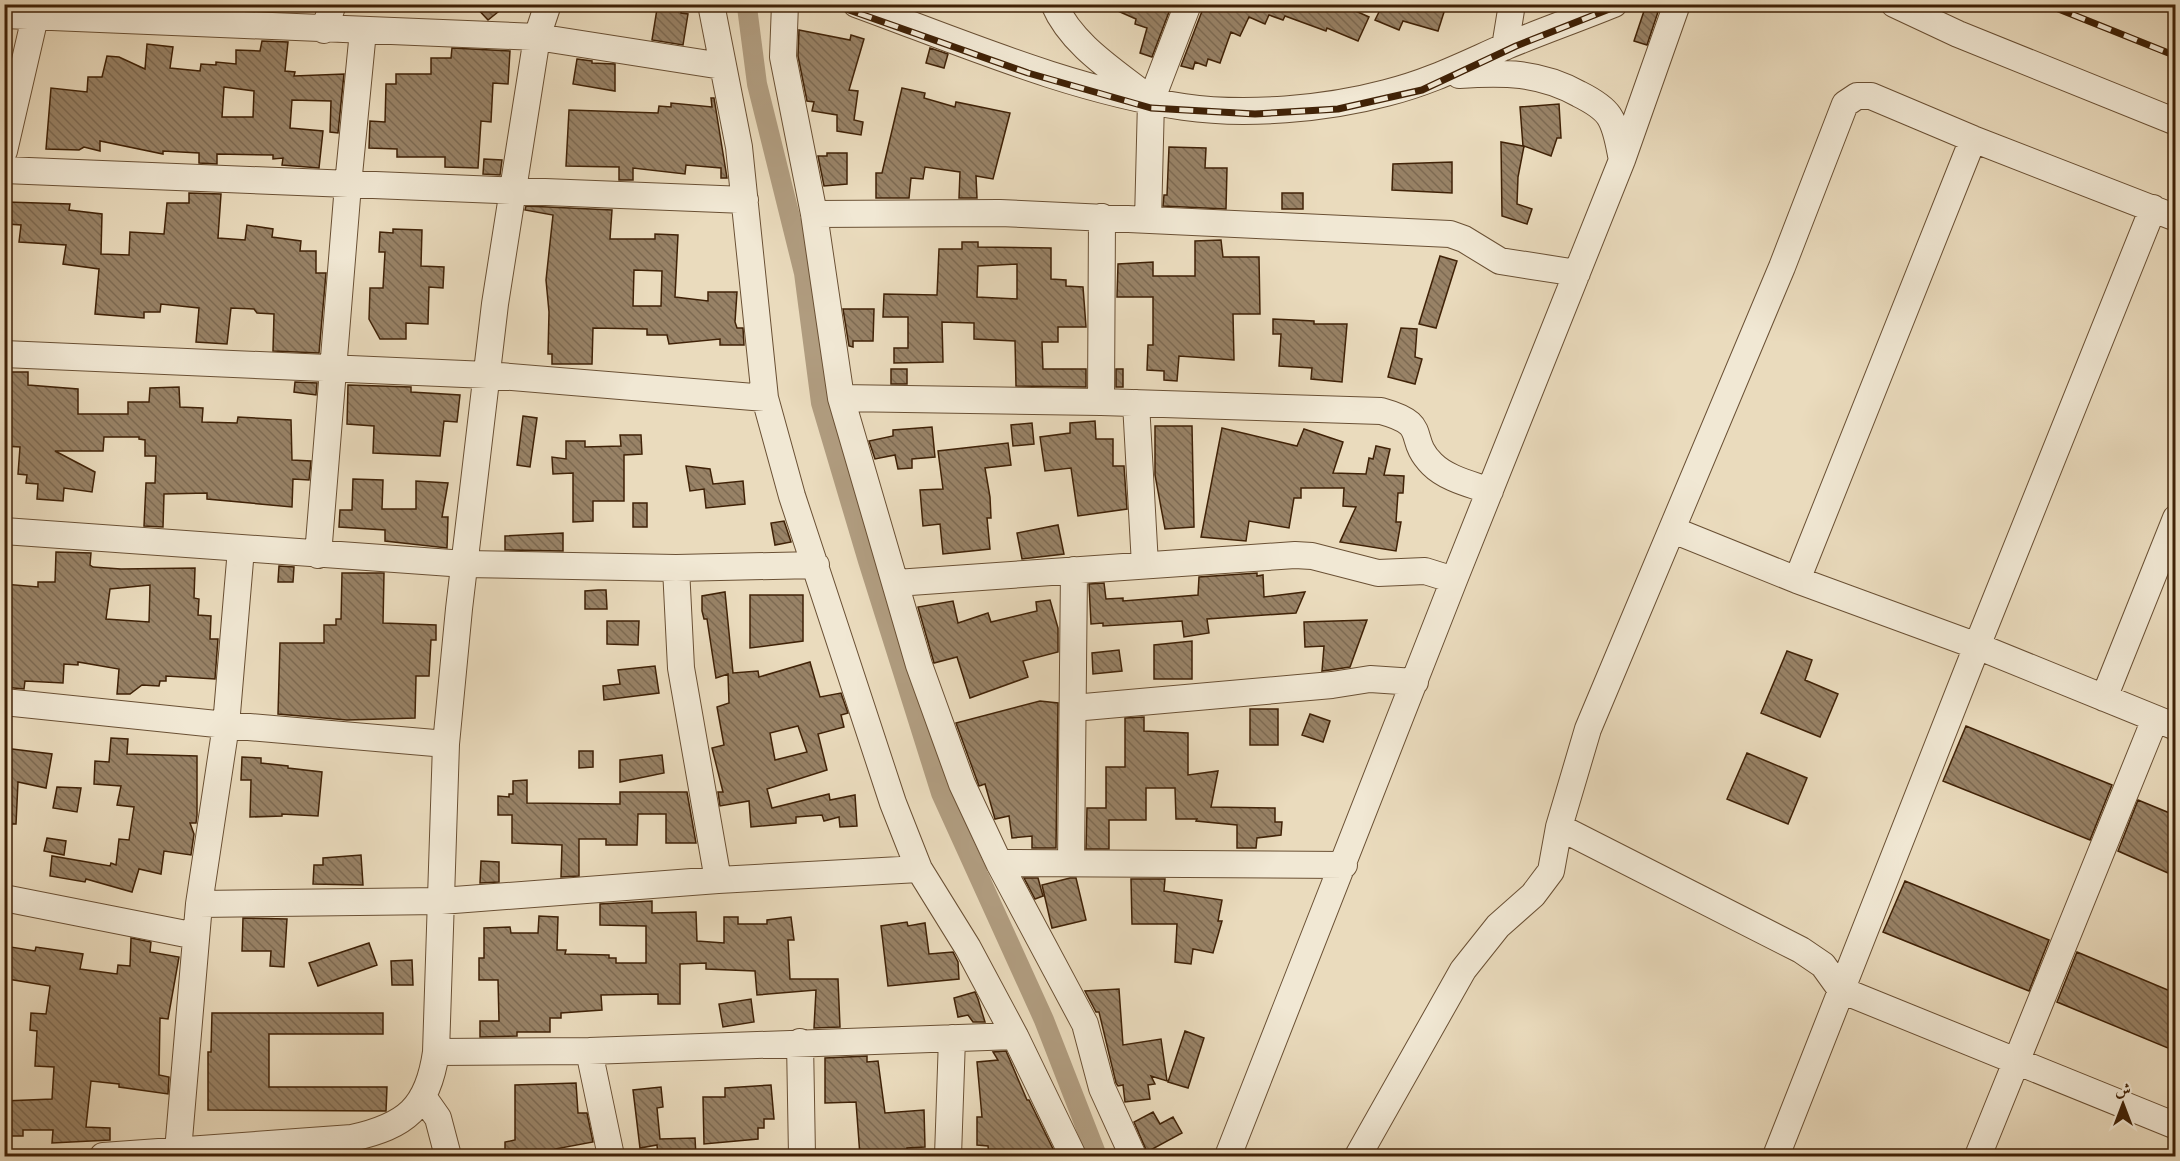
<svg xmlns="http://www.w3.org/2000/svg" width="2180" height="1161" font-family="Vollkorn,Amiri,serif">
<defs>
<pattern id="building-back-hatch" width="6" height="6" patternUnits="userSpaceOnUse" patternTransform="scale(1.5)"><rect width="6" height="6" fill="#988266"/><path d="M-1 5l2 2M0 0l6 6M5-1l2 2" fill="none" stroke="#7d6a52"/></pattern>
</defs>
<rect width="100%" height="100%" fill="#eadbbd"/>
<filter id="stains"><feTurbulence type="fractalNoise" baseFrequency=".00333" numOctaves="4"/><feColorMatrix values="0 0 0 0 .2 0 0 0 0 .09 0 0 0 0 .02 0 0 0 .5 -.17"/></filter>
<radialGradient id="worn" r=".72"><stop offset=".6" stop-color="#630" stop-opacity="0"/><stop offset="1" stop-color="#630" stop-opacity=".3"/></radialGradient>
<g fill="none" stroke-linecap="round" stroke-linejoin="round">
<path stroke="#b09c7f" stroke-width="20" d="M 747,7 L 757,84 L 804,273 L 821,403 L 868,561 L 941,793 L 1044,1020 L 1097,1156"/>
</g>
<path fill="url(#building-back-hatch)" stroke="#402207" stroke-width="1.5" fill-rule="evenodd" d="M 473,4 L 508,4 L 488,20 Z
M 662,4 L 682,4 L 681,13 L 688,14 L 683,45 L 652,40 L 657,9 L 661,10 Z
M 1102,4 L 1172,4 L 1152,57 L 1140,53 L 1147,28 L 1135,24 L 1136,19 Z
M 1213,4 L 1340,4 L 1369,17 L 1358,41 L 1327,28 L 1326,31 L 1285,16 L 1283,20 L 1269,15 L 1265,24 L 1249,17 L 1240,36 L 1231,32 L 1220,63 L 1208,59 L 1206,66 L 1195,62 L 1193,69 L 1181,66 L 1204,6 L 1211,9 Z
M 1383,4 L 1431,4 L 1445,9 L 1438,31 L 1403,21 L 1399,30 L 1375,20 Z
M 1645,8 L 1658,12 L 1647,45 L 1634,41 Z
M 799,30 L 850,40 L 851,35 L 864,39 L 849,90 L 858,91 L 854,120 L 863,122 L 861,135 L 837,131 L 837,115 L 812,111 L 814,102 L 807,101 L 798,56 Z
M 262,41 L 288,42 L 285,71 L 295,72 L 294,76 L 344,74 L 338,133 L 330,132 L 331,101 L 292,100 L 290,128 L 323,131 L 319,168 L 282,165 L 283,158 L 273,159 L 273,155 L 217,154 L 217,164 L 199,163 L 199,153 L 163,151 L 163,154 L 100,141 L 100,151 L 84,147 L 79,150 L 46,149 L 51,88 L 87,92 L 88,77 L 102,77 L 107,56 L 119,57 L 145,69 L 147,44 L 173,47 L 170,68 L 200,71 L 201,64 L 216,65 L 216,62 L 236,64 L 236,50 L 260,51 ZM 224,87 L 254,91 L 253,117 L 222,117 Z
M 452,48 L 510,51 L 508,84 L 493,83 L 491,122 L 481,121 L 478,168 L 445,167 L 445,157 L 397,157 L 397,149 L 369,148 L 370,121 L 385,122 L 386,84 L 396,84 L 396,74 L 431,74 L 431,58 L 451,58 Z
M 930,48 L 948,54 L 944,68 L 926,63 Z
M 577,59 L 592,61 L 592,63 L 615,64 L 615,91 L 573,84 Z
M 902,88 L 925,93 L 924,98 L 955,107 L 956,102 L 1010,113 L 993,179 L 976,176 L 977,198 L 959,198 L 960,172 L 925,167 L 923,179 L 911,178 L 909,198 L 876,198 L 876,173 L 882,173 Z
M 711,98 L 714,98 L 727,178 L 721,178 L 721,168 L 686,165 L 685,174 L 633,168 L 633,180 L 619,180 L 619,167 L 566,166 L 569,110 L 658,113 L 659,106 L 671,107 L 671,103 L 712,107 Z
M 1559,104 L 1561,138 L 1557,138 L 1551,156 L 1524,146 L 1518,177 L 1517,204 L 1532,209 L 1527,224 L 1502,216 L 1501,142 L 1523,146 L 1520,107 Z
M 1169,147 L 1206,148 L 1205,168 L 1227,168 L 1226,209 L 1163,206 L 1164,195 L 1167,195 Z
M 827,153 L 847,153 L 847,184 L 824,186 L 818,156 L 827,156 Z
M 484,159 L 502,160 L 500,175 L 483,174 Z
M 1452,162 L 1452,193 L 1392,190 L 1393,164 Z
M 189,193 L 221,194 L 218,238 L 245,240 L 247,225 L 273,229 L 272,237 L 301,241 L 300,251 L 316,251 L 316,273 L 326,273 L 319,353 L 273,351 L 274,314 L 257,313 L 254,309 L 231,308 L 227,344 L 196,342 L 199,308 L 161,304 L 160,312 L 144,312 L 144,318 L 95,314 L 99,269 L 63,264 L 66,245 L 19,242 L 21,225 L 7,224 L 7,202 L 70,204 L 69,210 L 102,214 L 101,254 L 129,255 L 130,232 L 164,234 L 167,203 L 189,203 Z
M 1282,193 L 1303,193 L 1303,209 L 1282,209 Z
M 526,206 L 612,210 L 610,239 L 655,239 L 655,234 L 678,235 L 675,297 L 708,301 L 708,292 L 737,292 L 735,322 L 737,328 L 743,328 L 744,345 L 720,345 L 720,339 L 669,344 L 667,335 L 647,335 L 647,329 L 593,328 L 592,364 L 552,364 L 552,354 L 548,354 L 549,312 L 546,280 L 553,215 L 525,210 ZM 634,270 L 662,271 L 661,306 L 633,306 Z
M 393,229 L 422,230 L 421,266 L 444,267 L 443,288 L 429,287 L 428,324 L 406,323 L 406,339 L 380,339 L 369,319 L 370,288 L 383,288 L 385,252 L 379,252 L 380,232 L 393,233 Z
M 1221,240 L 1223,257 L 1259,257 L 1260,314 L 1233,314 L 1234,360 L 1179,356 L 1177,381 L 1164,380 L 1164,371 L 1147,370 L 1148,345 L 1153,345 L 1153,297 L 1117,297 L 1118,264 L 1153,262 L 1153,276 L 1195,276 L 1195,241 Z
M 962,242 L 978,242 L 978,247 L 1051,248 L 1051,279 L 1066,280 L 1066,286 L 1083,287 L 1086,327 L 1058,327 L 1058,342 L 1042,342 L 1043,369 L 1086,369 L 1086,387 L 1016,386 L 1015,341 L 974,339 L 974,323 L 942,322 L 943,362 L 894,363 L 894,348 L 908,348 L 908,317 L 883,317 L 884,294 L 937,295 L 939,249 L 962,249 ZM 1017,264 L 1017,299 L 977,297 L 978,266 Z
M 1440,256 L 1457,261 L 1436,328 L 1419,324 Z
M 843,309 L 874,309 L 873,341 L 853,341 L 853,347 L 849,346 Z
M 1273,319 L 1314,321 L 1314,324 L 1347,324 L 1342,382 L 1311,379 L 1312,368 L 1279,366 L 1281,334 L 1273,334 Z
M 1401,328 L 1417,329 L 1415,357 L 1422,359 L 1415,384 L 1388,377 Z
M 891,369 L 907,369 L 907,384 L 891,384 Z
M 1116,369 L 1123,369 L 1123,387 L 1116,387 Z
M 9,372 L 28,372 L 28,385 L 78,389 L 78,414 L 128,414 L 128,402 L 149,402 L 150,388 L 179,387 L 180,407 L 203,408 L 202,422 L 237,423 L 238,417 L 291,420 L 292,460 L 311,461 L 309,480 L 293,479 L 292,507 L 207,499 L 207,493 L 164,494 L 163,527 L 144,526 L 146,483 L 155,483 L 156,456 L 145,456 L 145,440 L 139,439 L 139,437 L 104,437 L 103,451 L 55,451 L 95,472 L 92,492 L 64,488 L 63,501 L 37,499 L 38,484 L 26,483 L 27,475 L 18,474 L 20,447 L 4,446 L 7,377 L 9,377 Z
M 295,382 L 317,383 L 316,395 L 294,392 Z
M 348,385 L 411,387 L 411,392 L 460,395 L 457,422 L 444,421 L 440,456 L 373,453 L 374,426 L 347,424 Z
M 523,416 L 537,418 L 530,467 L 517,465 Z
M 1095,421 L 1096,439 L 1113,439 L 1113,466 L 1124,466 L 1127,509 L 1078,516 L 1071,468 L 1045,471 L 1040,437 L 1070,433 L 1070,423 Z
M 1032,423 L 1034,444 L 1013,446 L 1011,425 Z
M 1155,426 L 1192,426 L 1194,527 L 1165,529 L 1155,475 Z
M 932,427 L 935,457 L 912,459 L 912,468 L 898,469 L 895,455 L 875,459 L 869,441 L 893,436 L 893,430 Z
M 1222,428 L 1297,446 L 1304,429 L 1343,442 L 1333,473 L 1366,474 L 1369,458 L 1373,459 L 1376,446 L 1390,449 L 1384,475 L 1404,476 L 1403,493 L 1398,493 L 1396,522 L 1401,522 L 1396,551 L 1340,542 L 1356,507 L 1343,506 L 1344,488 L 1301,488 L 1301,498 L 1294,498 L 1289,528 L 1249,521 L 1246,541 L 1201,537 Z
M 620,435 L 641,435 L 642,454 L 624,455 L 624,501 L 593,501 L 593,521 L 573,522 L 573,473 L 553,474 L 552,457 L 566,459 L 566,441 L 585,441 L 585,447 L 621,446 Z
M 1008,443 L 1011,465 L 985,468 L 990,497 L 991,518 L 987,518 L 990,549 L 943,554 L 940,524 L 923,526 L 920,490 L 943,489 L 938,451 Z
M 686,466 L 710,469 L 713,484 L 743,481 L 745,504 L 706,508 L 704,489 L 690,491 Z
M 353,479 L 383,480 L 382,509 L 416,509 L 416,481 L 448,483 L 442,517 L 448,517 L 447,548 L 385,541 L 385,530 L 339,527 L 340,510 L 352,510 Z
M 633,503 L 647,503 L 647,527 L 633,527 Z
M 784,521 L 791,542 L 775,545 L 771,523 Z
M 1058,525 L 1064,554 L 1022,559 L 1017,533 Z
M 563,533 L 563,551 L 505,550 L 505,536 Z
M 56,552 L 91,553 L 90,565 L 93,567 L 121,569 L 195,568 L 194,598 L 199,599 L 198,615 L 211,616 L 210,639 L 218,639 L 215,679 L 166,676 L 166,681 L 160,681 L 159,686 L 142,685 L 130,694 L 117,694 L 119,669 L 78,662 L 78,665 L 64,664 L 63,683 L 25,681 L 24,689 L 4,687 L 4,584 L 38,587 L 38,582 L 55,582 ZM 150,585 L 149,622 L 106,619 L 110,589 Z
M 279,566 L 294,567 L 293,582 L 278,582 Z
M 342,573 L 384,573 L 383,623 L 436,625 L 436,640 L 431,640 L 429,676 L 416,676 L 415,718 L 347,720 L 278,714 L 280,643 L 324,643 L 324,625 L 336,625 L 336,619 L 341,619 Z
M 1257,573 L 1257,576 L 1263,575 L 1264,597 L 1305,592 L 1296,613 L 1207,619 L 1209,633 L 1184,637 L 1182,621 L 1103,626 L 1103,623 L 1091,624 L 1089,584 L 1104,583 L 1106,599 L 1123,598 L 1123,601 L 1198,595 L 1199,577 Z
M 598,590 L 606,590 L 607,609 L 585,609 L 585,591 Z
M 725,592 L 733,673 L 758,671 L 759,677 L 810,662 L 820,697 L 841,693 L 848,713 L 841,715 L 844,727 L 818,734 L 827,770 L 767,789 L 772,808 L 829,794 L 830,800 L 855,795 L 857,826 L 840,827 L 839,817 L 824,821 L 822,815 L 796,817 L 796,823 L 751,827 L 749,801 L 720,806 L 718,792 L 723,792 L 712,748 L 724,745 L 717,707 L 729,703 L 728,674 L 716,678 L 707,619 L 704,619 L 702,611 L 702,596 ZM 798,726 L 807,752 L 775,760 L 770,733 Z
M 750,595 L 803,595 L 803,641 L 750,648 Z
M 1050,600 L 1058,628 L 1058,652 L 1023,661 L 1028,677 L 970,698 L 957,657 L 934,663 L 918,607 L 953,601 L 958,623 L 988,613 L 991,622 L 1037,611 L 1036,602 Z
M 1367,620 L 1350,667 L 1322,671 L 1324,646 L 1305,647 L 1304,622 Z
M 607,621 L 639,621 L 638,645 L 607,644 Z
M 1192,641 L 1192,679 L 1154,679 L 1154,645 Z
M 1119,650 L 1122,671 L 1093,674 L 1092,653 Z
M 1787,651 L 1812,660 L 1805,680 L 1838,694 L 1820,737 L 1761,713 Z
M 655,666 L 659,693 L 604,700 L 603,686 L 620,684 L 618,670 Z
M 1040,701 L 1058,703 L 1056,848 L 1032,848 L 1032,836 L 1012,838 L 1009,816 L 995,819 L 985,784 L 979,786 L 956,723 Z
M 1250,709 L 1278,709 L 1278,745 L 1250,745 Z
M 1310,714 L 1330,721 L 1323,742 L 1302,735 Z
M 1144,717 L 1144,731 L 1188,733 L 1188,775 L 1218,771 L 1211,807 L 1275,808 L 1275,822 L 1282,822 L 1281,835 L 1257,838 L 1256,848 L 1237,848 L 1237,825 L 1196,821 L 1197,819 L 1176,819 L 1175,788 L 1146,788 L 1146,820 L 1109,820 L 1109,849 L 1086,849 L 1087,808 L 1106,808 L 1106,767 L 1125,767 L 1125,718 Z
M 1966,726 L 2112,785 L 2090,840 L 1943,781 Z
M 111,738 L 128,739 L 127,754 L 197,756 L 197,815 L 196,823 L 190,823 L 194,834 L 191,855 L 164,851 L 161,874 L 139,869 L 132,892 L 86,879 L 85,882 L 50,876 L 52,856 L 110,866 L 111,863 L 116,865 L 119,839 L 129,840 L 134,807 L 117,805 L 121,786 L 94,784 L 95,761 L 109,762 Z
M 4,748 L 52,754 L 46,788 L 18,782 L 16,824 L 4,824 Z
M 579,751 L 593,751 L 593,767 L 579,768 Z
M 1747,753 L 1807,778 L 1788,824 L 1727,799 Z
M 662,755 L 664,773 L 620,782 L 620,760 Z
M 242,757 L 261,758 L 261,763 L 288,766 L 288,768 L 322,772 L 318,816 L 282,814 L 282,816 L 250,817 L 251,780 L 241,780 Z
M 527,780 L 527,803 L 620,804 L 620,792 L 687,792 L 696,843 L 666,843 L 666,814 L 638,814 L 637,845 L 606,845 L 606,839 L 579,839 L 579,876 L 561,877 L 562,845 L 512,843 L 512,815 L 498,815 L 498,796 L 509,797 L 509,794 L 513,794 L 513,781 Z
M 57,787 L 81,788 L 77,812 L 53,808 Z
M 2138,800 L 2172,814 L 2169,821 L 2175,824 L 2175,876 L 2118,851 Z
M 47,838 L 66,841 L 64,855 L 44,851 Z
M 361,855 L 363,885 L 313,884 L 314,865 L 323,865 L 323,858 Z
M 481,861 L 499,862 L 499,882 L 480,883 Z
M 1024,878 L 1038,878 L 1043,896 L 1035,899 Z
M 1070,878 L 1076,878 L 1086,920 L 1052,928 L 1042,885 Z
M 1131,879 L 1165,879 L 1164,891 L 1222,900 L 1218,921 L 1222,921 L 1213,953 L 1193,949 L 1191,964 L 1175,962 L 1177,924 L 1132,924 Z
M 1905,881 L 2049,940 L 2029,991 L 1883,932 Z
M 652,901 L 652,913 L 696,912 L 697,941 L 724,943 L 724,917 L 738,917 L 738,924 L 767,924 L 767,920 L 791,917 L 794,940 L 788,940 L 790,979 L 838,979 L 840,1027 L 814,1028 L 816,990 L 757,995 L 755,971 L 706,969 L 706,963 L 680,964 L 680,1004 L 658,1004 L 658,994 L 601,995 L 602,1010 L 561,1013 L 561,1018 L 550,1018 L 550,1032 L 517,1032 L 517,1036 L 480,1037 L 480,1021 L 499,1021 L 498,980 L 479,980 L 479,958 L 484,958 L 484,928 L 510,927 L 511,933 L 538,933 L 539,916 L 558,917 L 557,950 L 566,950 L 565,954 L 609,955 L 609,958 L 616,958 L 616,963 L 646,963 L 646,926 L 600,925 L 600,904 Z
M 243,918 L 287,919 L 284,967 L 270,966 L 271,951 L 242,951 Z
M 907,922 L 908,926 L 925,923 L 929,954 L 953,952 L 958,962 L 959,979 L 888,986 L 881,926 Z
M 131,938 L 151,942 L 150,952 L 179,957 L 168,1019 L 160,1018 L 159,1075 L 169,1077 L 168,1094 L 119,1087 L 119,1084 L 91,1081 L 86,1127 L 110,1128 L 110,1140 L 52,1143 L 53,1130 L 23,1130 L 23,1136 L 4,1136 L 4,1101 L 52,1099 L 54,1067 L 35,1066 L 37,1031 L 30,1030 L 31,1013 L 46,1014 L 50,986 L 8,979 L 11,947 L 35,951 L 36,947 L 83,954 L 80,969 L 117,974 L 118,965 L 130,966 Z
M 369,943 L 377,965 L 318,986 L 309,963 Z
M 2077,952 L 2175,993 L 2175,1051 L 2057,1002 Z
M 412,960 L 413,985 L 392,985 L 391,961 Z
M 1119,989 L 1123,1045 L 1161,1039 L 1167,1081 L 1151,1076 L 1155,1084 L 1148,1085 L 1150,1099 L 1125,1102 L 1123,1085 L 1118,1086 L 1116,1083 L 1099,1012 L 1096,1012 L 1085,991 Z
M 975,992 L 978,999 L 985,1022 L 973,1022 L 968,1015 L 958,1017 L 954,998 Z
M 751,999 L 754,1022 L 723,1027 L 719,1004 Z
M 212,1013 L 383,1013 L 383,1034 L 269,1034 L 269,1087 L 387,1087 L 386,1111 L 208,1110 L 208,1052 L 211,1052 Z
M 1185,1031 L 1204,1038 L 1188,1088 L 1168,1082 Z
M 1006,1051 L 1027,1100 L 1029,1100 L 1054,1151 L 1054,1156 L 989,1156 L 988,1146 L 977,1145 L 977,1117 L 982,1117 L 977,1062 L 998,1060 L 993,1052 Z
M 867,1056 L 867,1062 L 878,1061 L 885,1113 L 924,1110 L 925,1147 L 907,1148 L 908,1156 L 860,1156 L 856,1102 L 825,1103 L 825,1058 Z
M 576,1083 L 578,1113 L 587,1113 L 593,1142 L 555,1149 L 555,1156 L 505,1156 L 505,1142 L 515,1140 L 515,1085 Z
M 771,1085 L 774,1119 L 764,1119 L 764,1128 L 758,1128 L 758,1139 L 704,1144 L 703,1097 L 725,1097 L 725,1088 Z
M 661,1087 L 663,1107 L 657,1108 L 660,1139 L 695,1138 L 696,1156 L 658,1156 L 657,1145 L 640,1148 L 633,1090 Z
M 1153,1112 L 1160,1124 L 1173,1117 L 1182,1133 L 1147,1152 L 1134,1122 Z"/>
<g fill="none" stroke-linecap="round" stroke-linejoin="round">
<defs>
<path id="minor" d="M 711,4 L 739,147 L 765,398 L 792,496 L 893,803 L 919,869 L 968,948 L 1015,1036 L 1073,1156
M 785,4 L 783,57 L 814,214 L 841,398 L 919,665 L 962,784 L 999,863 L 1085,1024 L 1102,1088 L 1133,1156
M 856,4 C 963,43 1071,90 1184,107 C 1246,116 1326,109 1386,93 C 1430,82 1463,65 1504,47 C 1540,32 1577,19 1614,4
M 1054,4 C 1071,44 1113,70 1146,96
M 1894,4 L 1958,34 L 2176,122
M 4,15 L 537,37 L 722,66
M 324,30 L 333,4
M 1505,47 L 1512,4
M 1459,75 C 1503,72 1540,72 1579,94 C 1589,99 1603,107 1609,116 C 1617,128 1619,146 1622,160
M 4,151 L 38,4
M 4,170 L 745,200
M 814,214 L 1000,213 L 1450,234 L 1464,239 L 1500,261 L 1577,273
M 1148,220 L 1151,101 L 1188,4
M 4,354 L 487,375 L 765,398
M 841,398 L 1101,402 L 1381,411 C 1432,425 1405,437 1432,464 C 1447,479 1471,484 1490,491
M 1101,402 L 1102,217
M 1136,403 L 1145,565
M 1673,530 L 1797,580 L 1977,646 L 2176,727
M 4,531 L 465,564 L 676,568 L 816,565
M 318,555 L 348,185 L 363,31
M 676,568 L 681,668 L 718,880
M 1797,580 L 1973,139
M 896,583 L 1295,555 L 1312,556 L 1378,573 L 1425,571 L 1454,580
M 2104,698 L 2176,518
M 4,702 L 226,725 L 446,744
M 1073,708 L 1332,685 L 1370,679 L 1415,682
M 1559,827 L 1801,950 L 1823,965 L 1841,990 L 2176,1126
M 999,863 L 1344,865
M 1071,863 L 1074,570
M 4,898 L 196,936
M 199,904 L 441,901 L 718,880 L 919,869
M 800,1042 L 802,1156
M 589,1051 L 611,1156
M 436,1052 L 589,1051 L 1015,1036
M 424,1098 L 438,1118 L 448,1156
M 178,1151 L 199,904 L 226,725 L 241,549
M 103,1156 L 352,1138 C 406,1126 428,1108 436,1052 L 446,744 L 459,609 L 495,304 L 537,37 L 548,4
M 948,1156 L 952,1038
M 1228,1156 L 1454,580 L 1622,160 L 1677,4
M 1358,1156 L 1463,970 L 1498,926 L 1533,895 L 1551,871 L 1559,827 L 1588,729 L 1782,267 L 1845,104 L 1857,96 L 1871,96 L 1973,139 L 2176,218
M 1776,1156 L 1977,646 L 2153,208
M 1978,1156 L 2155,719"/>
</defs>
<use href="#minor" stroke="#6a5034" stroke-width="28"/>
<use href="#minor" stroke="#f1e8d4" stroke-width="26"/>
<defs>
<path id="rail" d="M 832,4 L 1028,73 L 1151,108 L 1255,114 L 1338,109 L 1422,90 L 1516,46 L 1622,4
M 2046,4 L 2176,56"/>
</defs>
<use href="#rail" stroke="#402207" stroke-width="7"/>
<use href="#rail" stroke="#f1e8d4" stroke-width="4.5" stroke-dasharray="14" stroke-linecap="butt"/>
</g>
<rect width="2180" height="1161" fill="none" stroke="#eadbbd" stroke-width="24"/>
<rect x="6" y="6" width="2168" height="1149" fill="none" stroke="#402207" stroke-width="3"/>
<rect x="12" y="12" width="2156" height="1137" fill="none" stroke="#402207" stroke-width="1.5"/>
<g transform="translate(2123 1104)" stroke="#f1e8d4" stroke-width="4.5" paint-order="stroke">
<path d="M0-4.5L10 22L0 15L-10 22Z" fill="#402207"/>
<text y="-9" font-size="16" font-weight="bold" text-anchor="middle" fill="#402207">ش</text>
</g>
<rect width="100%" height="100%" filter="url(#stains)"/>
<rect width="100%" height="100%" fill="url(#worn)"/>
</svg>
